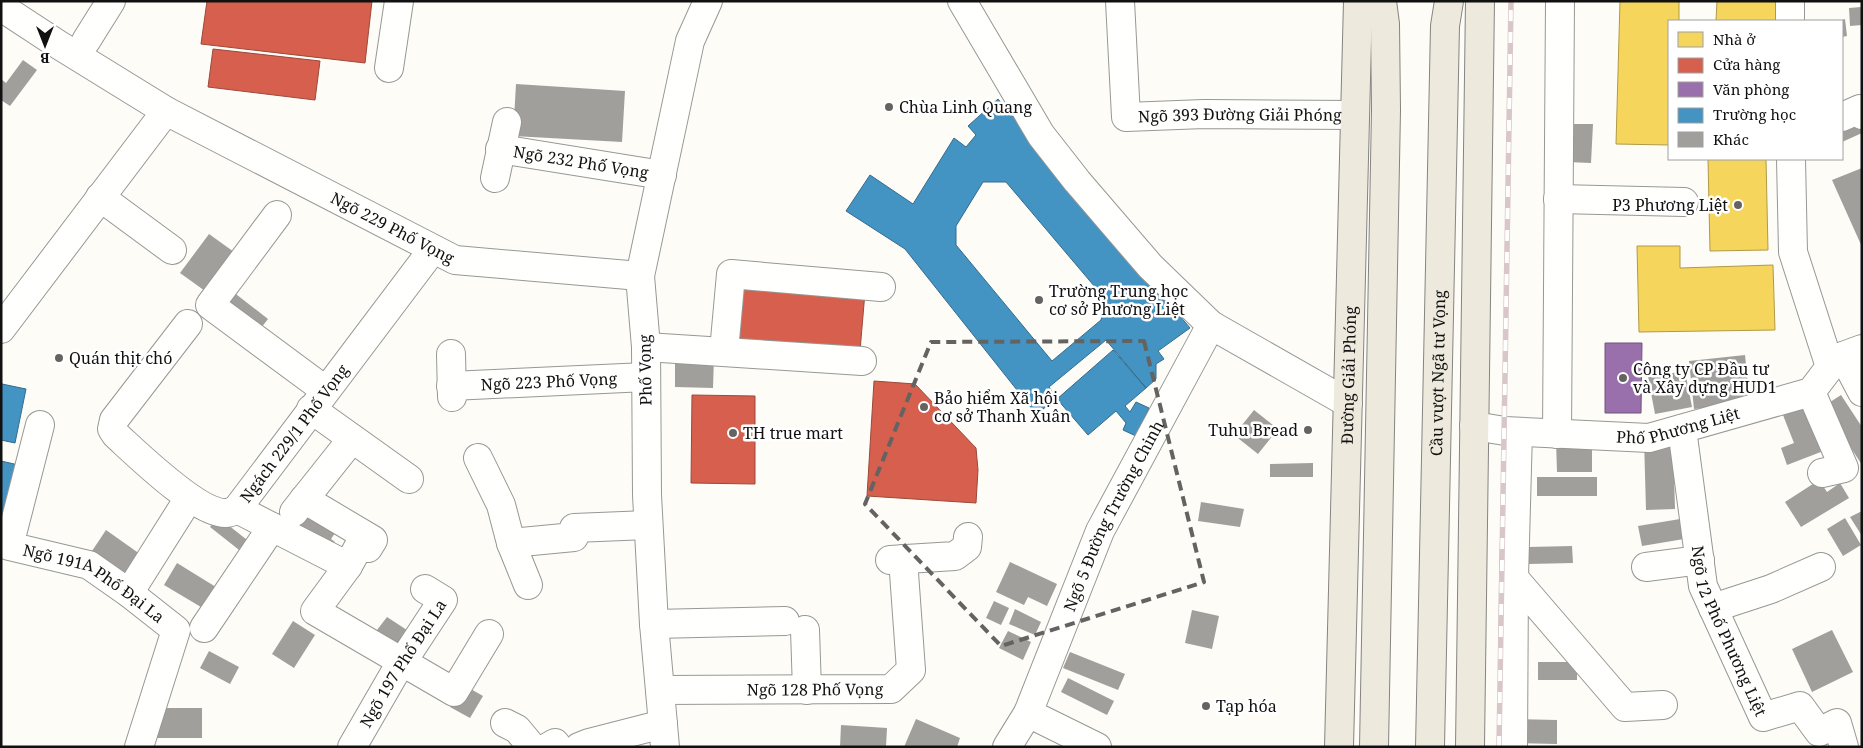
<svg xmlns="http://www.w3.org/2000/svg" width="1863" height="748" font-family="'Noto Serif',serif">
<rect width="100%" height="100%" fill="#fdfcf7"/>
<path fill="#f6d55c" stroke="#b19a46" d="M 1620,1 L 1679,1 L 1679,21 L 1669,21 L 1669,145 L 1616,144 Z
M 1717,1 L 1778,1 L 1777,21 L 1716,21 Z
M 1708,159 L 1766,159 L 1768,250 L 1710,251 Z
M 1637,246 L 1680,246 L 1680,268 L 1773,265 L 1775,330 L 1639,332 Z"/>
<path fill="#d6604d" stroke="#9b483b" d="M 207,1 L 372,1 L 365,63 L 201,44 Z
M 213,49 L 320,61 L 315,100 L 208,87 Z
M 742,281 L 865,292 L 860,351 L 736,340 Z
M 874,381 L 915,384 L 976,448 L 978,470 L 976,503 L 867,496 Z
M 692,395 L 755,396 L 755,484 L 691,483 Z"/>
<path fill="#9970ab" stroke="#70547d" d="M 1605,343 L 1642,343 L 1641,413 L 1605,413 Z"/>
<path fill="#4393c3" stroke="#346c8e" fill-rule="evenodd" d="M 998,99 L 1190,328 L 1158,351 L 1164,359 L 1156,364 L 1156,379 L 1146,388 L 1106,340 L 1049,387 L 1057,399 L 1036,414 L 905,249 L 846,211 L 870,175 L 913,204 L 954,138 L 966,147 L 976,135 L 968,126 ZM 983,182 L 1006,182 L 1106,300 L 1101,320 L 1052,361 L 956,245 L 956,226 Z
M 1113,350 L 1146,388 L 1125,406 L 1130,412 L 1136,402 L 1149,408 L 1136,436 L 1123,430 L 1126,423 L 1116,411 L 1088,435 L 1057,399 Z
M 1,382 L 2,384 L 26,389 L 15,443 L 1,440 Z
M 1,461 L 23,466 L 1,560 Z"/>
<path fill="#a19f9c" d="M 1861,7 L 1862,25 L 1850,26 L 1849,8 Z
M 1845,19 L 1847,36 L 1842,37 L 1842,20 Z
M 23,60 L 37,70 L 10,106 L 1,100 L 1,79 L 6,83 Z
M 516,84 L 625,91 L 622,142 L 513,136 Z
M 1842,121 L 1862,126 L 1862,133 L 1842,142 Z
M 1568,124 L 1593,124 L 1591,163 L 1567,162 Z
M 1862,168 L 1862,247 L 1832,180 Z
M 209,234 L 241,257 L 212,296 L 180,273 Z
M 232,291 L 268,319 L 257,333 L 220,306 Z
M 1745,355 L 1750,403 L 1694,409 L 1689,361 Z
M 675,356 L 714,356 L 713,388 L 675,387 Z
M 1685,371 L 1692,407 L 1655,414 L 1648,377 Z
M 1841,395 L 1862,427 L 1862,465 L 1824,406 Z
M 1808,400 L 1826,450 L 1787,465 L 1781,448 L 1794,443 L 1781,410 Z
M 1254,410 L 1278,429 L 1258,454 L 1234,435 Z
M 1673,438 L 1675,509 L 1646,510 L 1644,439 Z
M 1592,440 L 1592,472 L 1557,472 L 1556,441 Z
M 1313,463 L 1313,477 L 1270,477 L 1270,464 Z
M 1537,477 L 1597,477 L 1597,496 L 1537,496 Z
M 1819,480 L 1827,492 L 1840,483 L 1849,498 L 1801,527 L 1785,502 Z
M 1201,502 L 1244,509 L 1240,527 L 1198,521 Z
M 304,505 L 339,527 L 331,539 L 335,542 L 330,550 L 291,525 Z
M 1862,511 L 1862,536 L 1850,517 Z
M 218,517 L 256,547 L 248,557 L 210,527 Z
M 1845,518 L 1861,545 L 1843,556 L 1827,529 Z
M 1680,519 L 1684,539 L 1642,546 L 1638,526 Z
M 106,530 L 147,559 L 129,585 L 88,557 Z
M 1572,546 L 1573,563 L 1529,564 L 1528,547 Z
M 1010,562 L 1057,584 L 1047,606 L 1028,597 L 1024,605 L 996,592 Z
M 177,563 L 224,592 L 211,613 L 164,585 Z
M 994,601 L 1009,608 L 1001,625 L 986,618 Z
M 1015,609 L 1041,622 L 1035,635 L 1009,624 Z
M 1192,610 L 1219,616 L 1212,649 L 1185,643 Z
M 387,617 L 410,632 L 396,650 L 374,634 Z
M 293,621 L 315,635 L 294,668 L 272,654 Z
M 1832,630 L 1853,672 L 1812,692 L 1792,649 Z
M 1008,631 L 1031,642 L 1023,660 L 999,648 Z
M 209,651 L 239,667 L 230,684 L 200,668 Z
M 1070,652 L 1125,674 L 1118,690 L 1063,668 Z
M 1538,662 L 1577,662 L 1577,680 L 1538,680 Z
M 1068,678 L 1114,701 L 1107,715 L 1061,692 Z
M 462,684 L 483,696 L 470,718 L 450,707 Z
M 156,708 L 202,708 L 202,738 L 156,738 Z
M 916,719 L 960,738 L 957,747 L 904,747 Z
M 1516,719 L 1557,720 L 1557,744 L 1516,743 Z
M 841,725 L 887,728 L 886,747 L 840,747 Z"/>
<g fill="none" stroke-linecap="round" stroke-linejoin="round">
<defs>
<g id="minor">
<path d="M 962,1 L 1041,135 L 1077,181 L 1150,266 L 1211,325 L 1348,403"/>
<path id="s1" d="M 1120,1 L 1126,117 L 1204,114 L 1355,115"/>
<path id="s2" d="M 1,7 L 59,45 L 166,111 L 455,260 L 640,276"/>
<path d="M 1790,21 L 1790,1"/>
<path d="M 86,41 L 111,1"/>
<path d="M 389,68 L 399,1"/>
<path d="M 1842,117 L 1860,109 L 1862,115"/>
<path id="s3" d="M 500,149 L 662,175"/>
<path d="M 1791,159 L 1793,252 L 1830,367"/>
<path d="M 495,178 L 507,122"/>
<path d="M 100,197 L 172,250"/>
<path d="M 1558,199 L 1684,202"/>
<path d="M 277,215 L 210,305 L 325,390"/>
<path id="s4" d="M 188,324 L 114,420 L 112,429 L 116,435 C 138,455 198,514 226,513 C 230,513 233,511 237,509 L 433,249"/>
<path d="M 1,329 L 166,111"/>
<path d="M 646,347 L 862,361"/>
<path d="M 724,351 L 731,274 L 881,287"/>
<path d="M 451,354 L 452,397"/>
<path d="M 1843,356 L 1862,392"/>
<path id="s5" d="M 451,386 L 646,377"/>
<path d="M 1811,392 L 1844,468 L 1822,473"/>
<path d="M 311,409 L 409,479"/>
<path id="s6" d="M 40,425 L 9,546 L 89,565 L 129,593 L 176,630 L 139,747"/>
<path id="s7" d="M 1474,426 L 1505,431 L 1649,438 L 1811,392 L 1830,367 L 1843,356 L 1862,349"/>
<path id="s8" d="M 1682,429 L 1703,586 L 1763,717 L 1800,706 L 1819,732 L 1837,723 L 1844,747"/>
<path d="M 1557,434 L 1560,1"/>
<path d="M 478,458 L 501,505 L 511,543 L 528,585"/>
<path d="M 304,499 L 373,540 L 368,548 L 360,544 L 348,566"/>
<path d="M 237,509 L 348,566 L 315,611 L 454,692 L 489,634"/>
<path d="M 294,512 L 352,439"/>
<path d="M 511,543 L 574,537 L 574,528 L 648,525"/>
<path d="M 890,560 L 955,556 L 967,547 L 968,537"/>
<path d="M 1646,567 L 1700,560"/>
<path d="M 1514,578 L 1625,707 L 1663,705"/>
<path d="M 129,593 L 189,498"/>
<path d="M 1713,608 L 1771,589 L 1821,567"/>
<path d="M 654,624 L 785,621"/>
<path d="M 204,628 L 272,527"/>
<path d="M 805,630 L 807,690"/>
<path id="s9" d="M 660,690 L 891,689 L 911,670 L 903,559"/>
<path d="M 1028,713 L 1097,747"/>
<path d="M 505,723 L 517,729 L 532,747"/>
<path id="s10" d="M 352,747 L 393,676 L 443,600 L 425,589"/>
<path d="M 548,747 L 555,743 L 558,747"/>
<path d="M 579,747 L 589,743 L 663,724"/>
<path d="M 665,747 L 654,624 L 647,495 L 646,347 L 640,276 L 690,41 L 708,1"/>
<path id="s11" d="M 1007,747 L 1028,713 L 1100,531 L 1211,325"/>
<path d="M 1513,747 L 1514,578 L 1518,432"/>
</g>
<g id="major">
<path id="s12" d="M 1339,747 L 1358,1"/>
<path d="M 1374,747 L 1386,110 L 1385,24 L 1382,1"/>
<path id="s13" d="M 1430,747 L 1445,26 L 1449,1"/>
<path d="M 1470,747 L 1480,1"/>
</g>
</defs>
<use href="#minor" stroke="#979795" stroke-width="30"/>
<use href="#major" stroke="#858482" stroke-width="30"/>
<use href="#minor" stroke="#fffffe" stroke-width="28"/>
<use href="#major" stroke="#ede9dc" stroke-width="28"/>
<defs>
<path id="rail" d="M 1499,747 L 1511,1"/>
</defs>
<use href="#rail" stroke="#d9c6c7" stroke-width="5.5"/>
<use href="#rail" stroke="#fff" stroke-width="4" stroke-dasharray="11" stroke-linecap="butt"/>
</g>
<path fill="none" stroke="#646362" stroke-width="4" stroke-dasharray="10 6" stroke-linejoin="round" d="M 1144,341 L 1204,582 L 1001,646 L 865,504 L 931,342 Z"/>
<g fill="#646362" stroke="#fff" stroke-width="2">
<circle cx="889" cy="107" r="5"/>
<circle cx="1738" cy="205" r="5"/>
<circle cx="1039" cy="300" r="5"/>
<circle cx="59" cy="358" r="5"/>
<circle cx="1623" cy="378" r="5"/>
<circle cx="924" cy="407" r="5"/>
<circle cx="1308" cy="430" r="5"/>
<circle cx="733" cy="433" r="5"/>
<circle cx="1206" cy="706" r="5"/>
</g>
<g text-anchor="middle" stroke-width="5" stroke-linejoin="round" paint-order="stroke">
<g font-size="16" fill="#111" stroke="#fff" text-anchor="start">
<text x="899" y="113">Chùa Linh Quang</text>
<text x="1728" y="211" text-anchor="end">P3 Phương Liệt</text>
<text x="1049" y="297">Trường Trung học<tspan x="1049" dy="18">cơ sở Phương Liệt</tspan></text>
<text x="69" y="364">Quán thịt chó</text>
<text x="1633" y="375">Công ty CP Đầu tư<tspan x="1633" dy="18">và Xây dựng HUD1</tspan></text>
<text x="934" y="404">Bảo hiểm Xã hội<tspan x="934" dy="18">cơ sở Thanh Xuân</tspan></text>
<text x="1298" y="436" text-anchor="end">Tuhu Bread</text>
<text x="743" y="439">TH true mart</text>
<text x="1216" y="712">Tạp hóa</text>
</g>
<g font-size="16" fill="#111" stroke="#fff">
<text dy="6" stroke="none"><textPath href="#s1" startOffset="230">Ngõ 393 Đường Giải Phóng</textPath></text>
<text dy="6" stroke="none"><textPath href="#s3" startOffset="82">Ngõ 232 Phố Vọng</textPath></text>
<text dy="6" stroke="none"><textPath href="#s2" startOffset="450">Ngõ 229 Phố Vọng</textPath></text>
<text transform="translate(645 370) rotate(-91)" y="6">Phố Vọng</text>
<text dy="6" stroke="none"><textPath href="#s12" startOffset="372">Đường Giải Phóng</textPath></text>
<text dy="6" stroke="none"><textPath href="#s13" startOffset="374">Cầu vượt Ngã tư Vọng</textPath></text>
<text dy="6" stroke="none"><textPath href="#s5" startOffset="98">Ngõ 223 Phố Vọng</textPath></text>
<text dy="6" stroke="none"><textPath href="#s7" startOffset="206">Phố Phương Liệt</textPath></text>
<text dy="6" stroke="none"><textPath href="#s4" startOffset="381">Ngách 229/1 Phố Vọng</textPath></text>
<text dy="6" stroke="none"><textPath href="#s11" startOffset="255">Ngõ 5 Đường Trường Chinh</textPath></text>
<text dy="6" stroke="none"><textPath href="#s6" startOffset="219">Ngõ 191A Phố Đại La</textPath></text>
<text dy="6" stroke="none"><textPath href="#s8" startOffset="209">Ngõ 12 Phố Phương Liệt</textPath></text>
<text dy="6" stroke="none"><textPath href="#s10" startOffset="98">Ngõ 197 Phố Đại La</textPath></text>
<text dy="6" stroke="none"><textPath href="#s9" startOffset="155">Ngõ 128 Phố Vọng</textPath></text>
</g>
</g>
<rect width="1863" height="748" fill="none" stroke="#111111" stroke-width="5"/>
<rect x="1668" y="20" width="175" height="140" fill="#ffffff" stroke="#a0a0a0"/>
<rect x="1678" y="32" width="25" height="15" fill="#f6d55c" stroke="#a0a0a0"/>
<text x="1713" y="45" font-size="15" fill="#111111">Nhà ở</text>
<rect x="1678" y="58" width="25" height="15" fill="#d6604d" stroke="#a0a0a0"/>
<text x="1713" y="70" font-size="15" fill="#111111">Cửa hàng</text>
<rect x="1678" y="82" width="25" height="15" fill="#9970ab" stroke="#a0a0a0"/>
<text x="1713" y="95" font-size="15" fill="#111111">Văn phòng</text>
<rect x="1678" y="108" width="25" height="15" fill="#4393c3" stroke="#a0a0a0"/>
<text x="1713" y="120" font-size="15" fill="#111111">Trường học</text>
<rect x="1678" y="132" width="25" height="15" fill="#a19f9c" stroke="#a0a0a0"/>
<text x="1713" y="145" font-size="15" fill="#111111">Khác</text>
<g transform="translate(45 45) rotate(180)" stroke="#ffffff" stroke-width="4" paint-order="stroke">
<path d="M0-4L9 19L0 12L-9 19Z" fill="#111111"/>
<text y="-8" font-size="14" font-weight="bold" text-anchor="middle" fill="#111111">B</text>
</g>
</svg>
